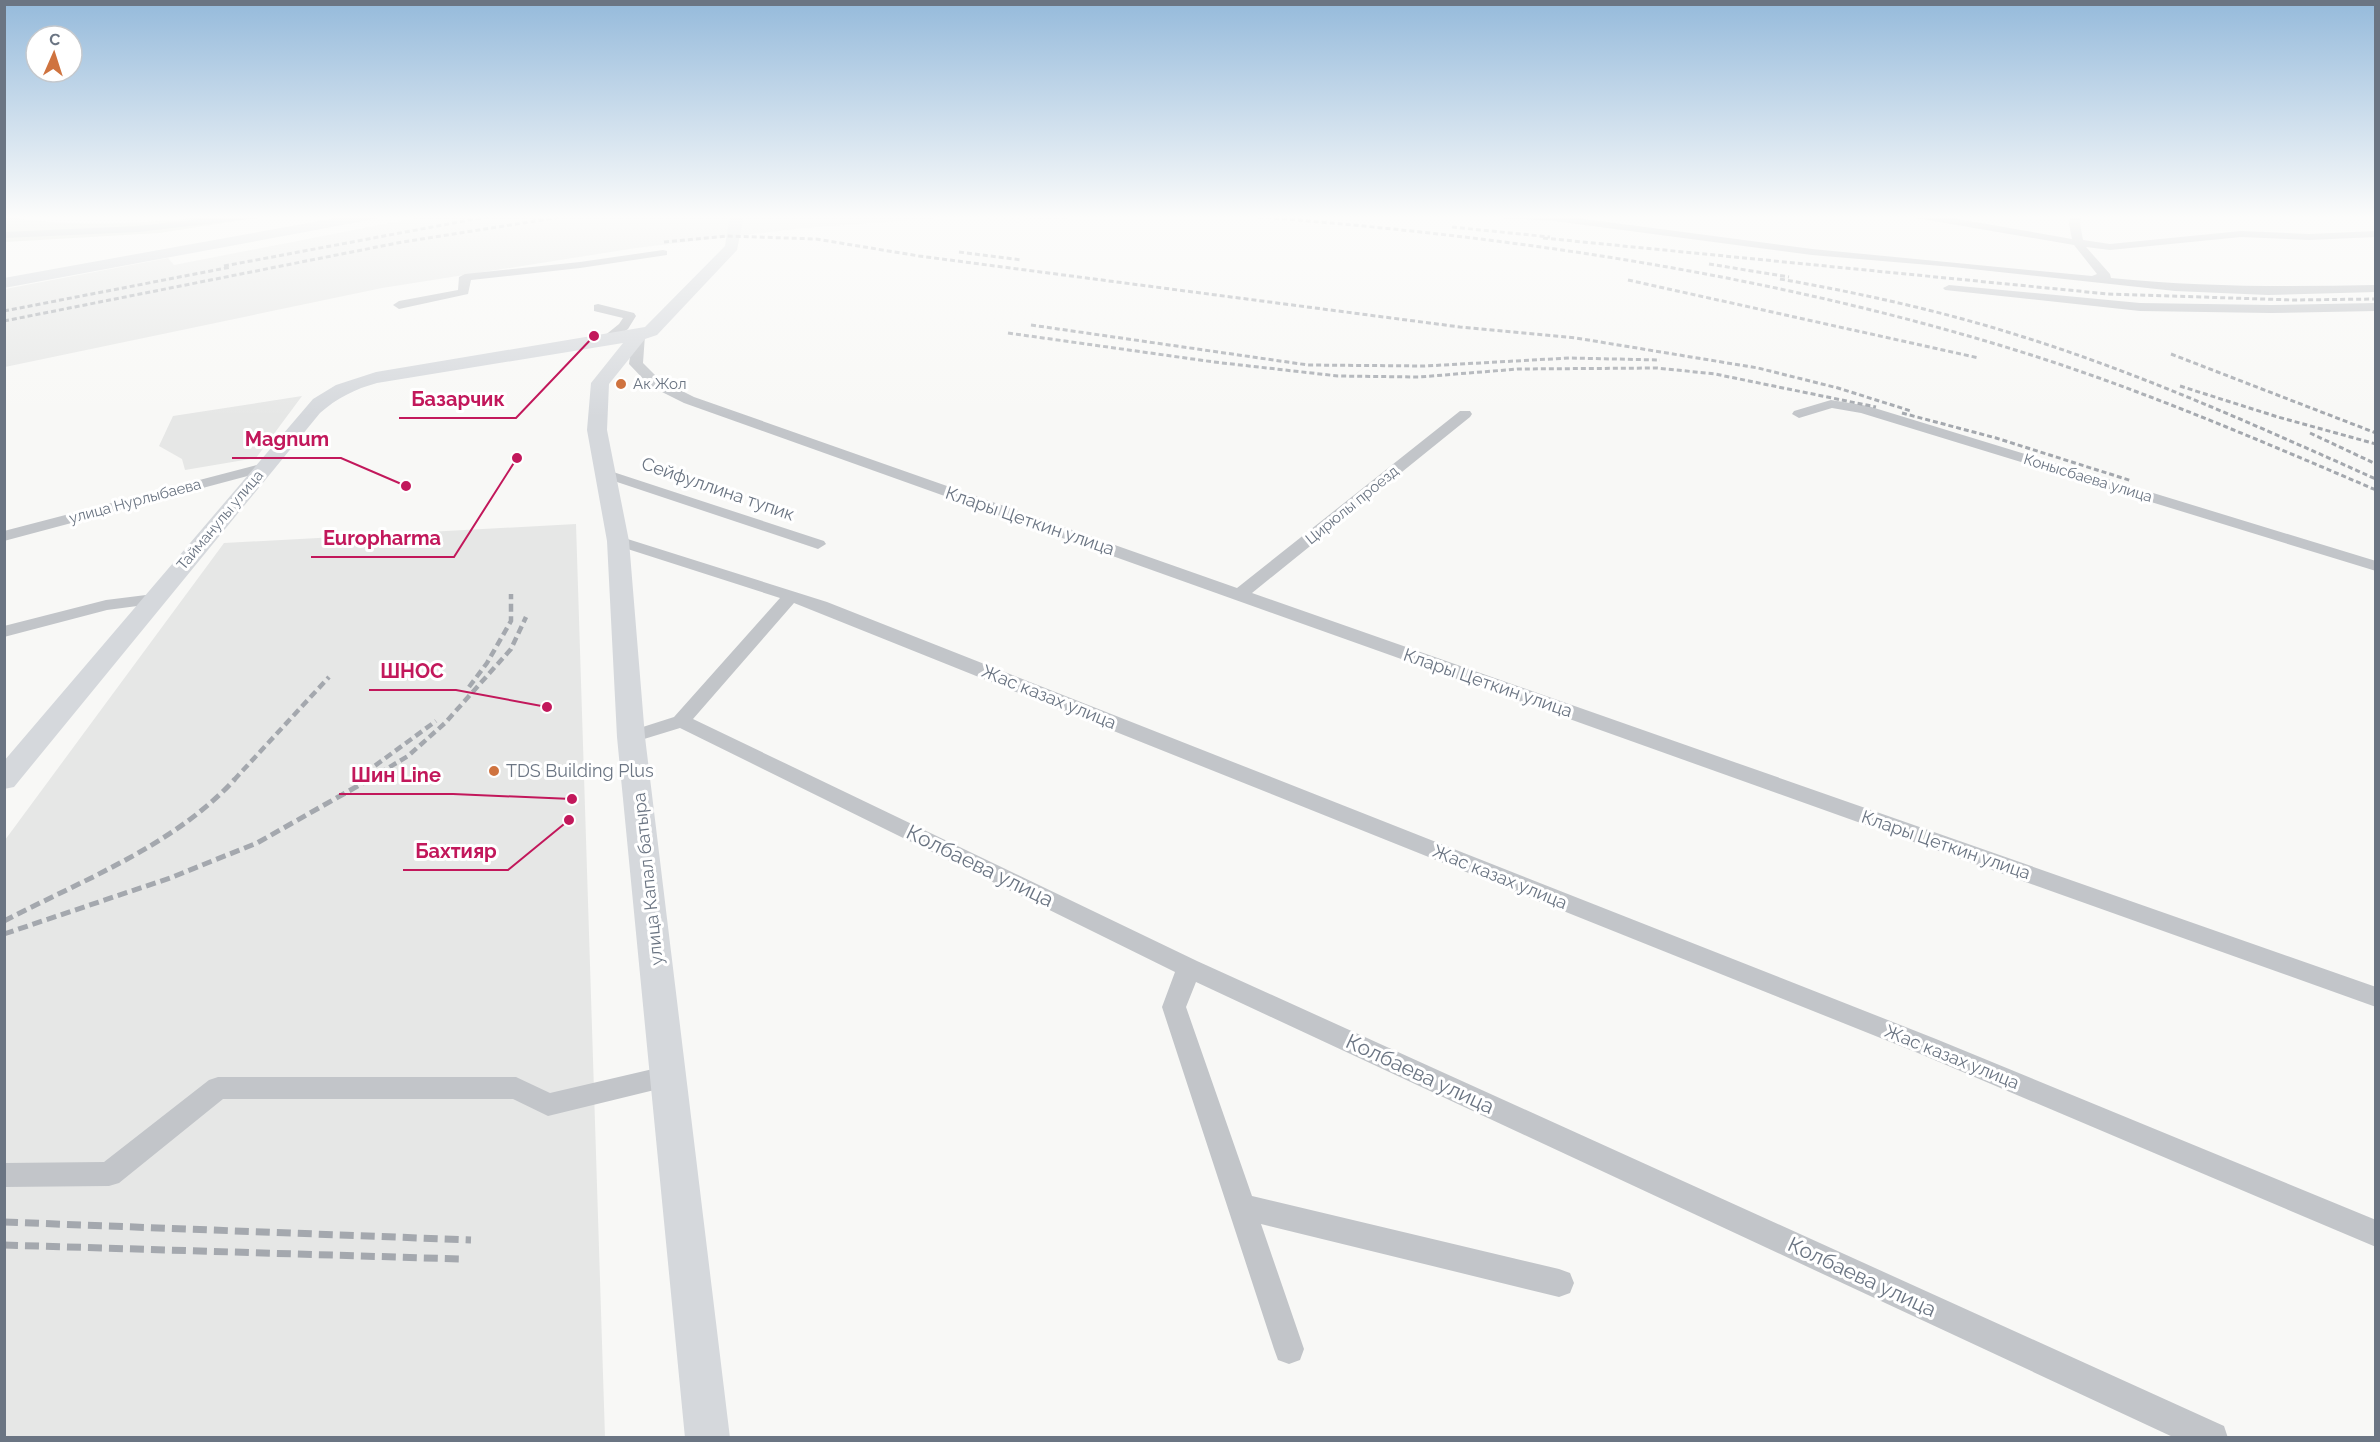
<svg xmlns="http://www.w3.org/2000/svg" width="2380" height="1442" font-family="Raleway,sans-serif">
<rect width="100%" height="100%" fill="#f8f8f6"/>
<path fill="#e6e7e6" d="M 430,215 L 1079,215 L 1067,219 L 941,218 L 804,228 L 636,248 L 382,288 L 5,367 L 5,289 L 168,258 L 174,265 Z
M 302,396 L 256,458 L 185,470 L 182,459 L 159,446 L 173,416 Z
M 576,524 L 605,1437 L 5,1438 L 5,840 L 224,543 Z"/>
<path fill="#d9ded7" d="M 221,215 L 304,215 L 262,217 L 159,233 L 5,242 L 5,216 C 76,229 149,223 221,215 Z"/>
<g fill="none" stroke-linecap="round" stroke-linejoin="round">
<path fill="#bac2c7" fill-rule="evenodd" d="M 235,215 L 264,215 L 259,218 L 138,232 L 4,238 L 4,232 L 138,226 Z"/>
<path fill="#c2c5c9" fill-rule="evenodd" d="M 1495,215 L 1554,215 L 1812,249 L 2092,276 L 2097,274 L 2074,245 L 1916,218 L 1911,215 L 1935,215 L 2072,239 L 2069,224 L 2071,215 L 2081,215 L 2080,224 L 2083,240 L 2110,244 L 2241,231 L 2309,234 L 2376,231 L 2376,237 L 2309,240 L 2241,237 L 2110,250 L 2086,247 L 2110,274 L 2111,278 C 2199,287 2286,287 2376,285 L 2376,292 L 2268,295 L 2175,291 L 1953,267 L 1812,255 L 1554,221 L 1500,218 Z
M 663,250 L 667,251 L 667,255 L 580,268 L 471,280 L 468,294 L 399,309 L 393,305 L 399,301 L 458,290 L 459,277 L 465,274 L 580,262 Z
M 1949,285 L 2140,303 L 2271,305 L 2376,303 L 2376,311 L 2271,313 L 2140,311 L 1945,290 L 1943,288 Z
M 598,304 L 634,313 L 636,316 L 628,329 L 604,345 L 598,341 L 619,324 L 623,318 L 594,311 L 594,305 Z
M 639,331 L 645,335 L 643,363 L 660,380 L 694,397 L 1237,588 L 1460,411 L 1470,411 L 1472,414 L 1470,417 L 1252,593 L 2376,987 L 2376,1007 L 684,403 L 650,386 L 629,364 L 633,335 Z
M 1831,400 L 1868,406 L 2376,561 L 2376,571 L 1861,413 L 1832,408 L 1799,418 L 1792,414 L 1794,411 Z
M 265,463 L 270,464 L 272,467 L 270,470 L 4,541 L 4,531 Z
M 604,469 L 824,541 L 826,544 L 818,549 L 599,476 L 597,473 L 599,470 Z
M 618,536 L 827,602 L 1936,1039 L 2376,1220 L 2376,1247 L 1918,1053 L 794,603 L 693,719 L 1197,961 L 2224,1426 L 2228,1438 L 2175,1438 L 1196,982 L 1186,1007 L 1252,1196 L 1559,1269 L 1570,1273 L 1574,1283 L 1570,1293 L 1559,1297 L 1261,1224 L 1304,1349 L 1300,1360 L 1289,1364 L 1278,1360 L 1274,1349 L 1162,1007 L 1175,972 L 680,728 L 631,743 L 624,741 L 621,737 L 624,733 L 674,717 L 780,598 L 612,544 L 610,541 Z
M 154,594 L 160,595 L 163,599 L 160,603 L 107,610 L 4,637 L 4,626 L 106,600 Z
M 670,1065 L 679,1068 L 683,1076 L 679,1084 L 548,1116 L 513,1099 L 223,1099 L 119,1183 L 109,1186 L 4,1187 L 4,1163 L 104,1162 L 209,1080 L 218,1077 L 516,1077 L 550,1093 Z"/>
<path fill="#d5d8dc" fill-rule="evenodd" d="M 352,215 L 382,215 L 375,219 L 4,288 L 4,278 Z
M 730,215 L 744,215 L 737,250 L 657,335 L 645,339 L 609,384 L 607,430 L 629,541 L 645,737 L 730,1438 L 685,1438 L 617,737 L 607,541 L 587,430 L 591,383 L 623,343 L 377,383 C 355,389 337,398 320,413 L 14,787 L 4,789 L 4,761 L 313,399 L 336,385 L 376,372 L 645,327 L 725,246 Z"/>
<path stroke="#a4a8ae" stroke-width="3" stroke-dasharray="5 3" stroke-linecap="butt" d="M 1234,215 C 1493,234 1750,270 1999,345 C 2129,384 2252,437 2376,490
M 1452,227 L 1550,237
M 1543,238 L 2108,294 L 2293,300 L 2376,299
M 664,242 L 727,236 L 816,239 L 919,256 L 1460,327 L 1576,338 L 1758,368 L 1838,388 L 1911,411
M 959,252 L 1022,260
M 1709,264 L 1789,277
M 224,266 L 496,215
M 1780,279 C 1859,293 1937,310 2014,334 C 2138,372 2257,426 2376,479
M 1628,280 L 1979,358
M 4,311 L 231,267
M 4,321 L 397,243 L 573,215
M 1031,325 L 1308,365 L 1425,366 L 1569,358 L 1660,360
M 1008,333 L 1214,362 L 1338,376 L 1419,377 L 1518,369 L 1657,368 L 1715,374 L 1876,407
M 2171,354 L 2376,433
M 2180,386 L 2278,417 L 2376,444
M 1902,413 L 1996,438 L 2132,481
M 2310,433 L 2376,464"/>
<path stroke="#a4a8ae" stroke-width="4.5" stroke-dasharray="8 4.5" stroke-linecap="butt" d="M 469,687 L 487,663 L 511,621 L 511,594
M 365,773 L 436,721
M 234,780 L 329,677
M 368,780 L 408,756 L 445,723 L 511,649 L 526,617"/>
<path stroke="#a4a8ae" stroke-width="5" stroke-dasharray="10 5" stroke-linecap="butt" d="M 4,921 C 83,880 175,845 235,779
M 4,934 L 170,878 L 257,843 L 370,779"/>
<path stroke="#a4a8ae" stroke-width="7" stroke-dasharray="14 7" stroke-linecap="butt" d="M 4,1222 L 471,1240
M 4,1245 L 460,1259"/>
</g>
<linearGradient id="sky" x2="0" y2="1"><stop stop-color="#95badb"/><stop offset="0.52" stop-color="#fcfcfb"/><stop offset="1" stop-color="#fcfcfb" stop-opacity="0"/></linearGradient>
<rect width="2380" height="417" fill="url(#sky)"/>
<g fill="#cf733f" stroke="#fff" stroke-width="2">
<circle cx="621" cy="384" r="6"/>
<circle cx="494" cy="771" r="6"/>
</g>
<g text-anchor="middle" stroke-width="6" stroke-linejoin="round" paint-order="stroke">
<g font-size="15" fill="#6b7583" stroke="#fff" text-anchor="start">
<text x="633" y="389">Ак Жол</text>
</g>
<g font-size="15" fill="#6b7583" stroke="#fff">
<text transform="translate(2088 478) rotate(17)" y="5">Конысбаева улица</text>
<text transform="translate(135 501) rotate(-15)" y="5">улица Нурлыбаева</text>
<text transform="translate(1352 505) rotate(-39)" y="5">Цирюлы проезд</text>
<text transform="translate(220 520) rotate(-50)" y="5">Тайманулы улица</text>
</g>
<g font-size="18" fill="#6b7583" stroke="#fff">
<text transform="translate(718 489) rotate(19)" y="6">Сейфуллина тупик</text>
<text transform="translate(1030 521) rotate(19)" y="6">Клары Цеткин улица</text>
<text transform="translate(1488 683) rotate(19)" y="6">Клары Цеткин улица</text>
<text transform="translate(1049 697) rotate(22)" y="6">Жас казах улица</text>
<text transform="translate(1946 845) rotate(19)" y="6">Клары Цеткин улица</text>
<text transform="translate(1500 877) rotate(22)" y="6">Жас казах улица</text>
<text transform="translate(648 879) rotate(-96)" y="6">улица Капал батыра</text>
<text transform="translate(1952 1057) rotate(22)" y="6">Жас казах улица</text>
</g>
<g font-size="18" fill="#6b7583" stroke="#fff" text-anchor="start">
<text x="506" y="777">TDS Building Plus</text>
</g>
<g font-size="21" fill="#6b7583" stroke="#fff">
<text transform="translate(980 866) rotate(26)" y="7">Колбаева улица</text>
<text transform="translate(1420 1074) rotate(25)" y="7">Колбаева улица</text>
<text transform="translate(1862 1277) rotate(25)" y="7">Колбаева улица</text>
</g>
</g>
<path fill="none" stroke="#c2185b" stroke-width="2" d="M594 336L516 418H399M406 486L341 458H232M517 458L454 557H311M547 707L456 690H369M572 799L453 794H339M569 820L508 870H403"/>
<g fill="#c2185b" stroke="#fff" stroke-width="2">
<circle cx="594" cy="336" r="6"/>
<circle cx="406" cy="486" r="6"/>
<circle cx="517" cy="458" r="6"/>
<circle cx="547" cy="707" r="6"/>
<circle cx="572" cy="799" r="6"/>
<circle cx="569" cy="820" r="6"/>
</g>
<g font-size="20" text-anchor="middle" font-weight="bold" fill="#c2185b" stroke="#fff" stroke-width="6" stroke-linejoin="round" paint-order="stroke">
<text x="458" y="406">Базарчик</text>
<text x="287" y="446">Magnum</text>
<text x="382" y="545">Europharma</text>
<text x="412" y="678">ШНОС</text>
<text x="396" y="782">Шин Line</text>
<text x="456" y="858">Бахтияр</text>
</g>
<rect width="2380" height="1442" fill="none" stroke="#6b7583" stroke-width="12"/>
<g transform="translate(54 54) rotate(3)"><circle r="28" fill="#ffffff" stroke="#c4c8cd" stroke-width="1.5"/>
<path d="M0-4.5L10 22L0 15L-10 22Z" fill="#cf733f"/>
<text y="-9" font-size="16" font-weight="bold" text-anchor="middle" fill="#6b7583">С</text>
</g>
</svg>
